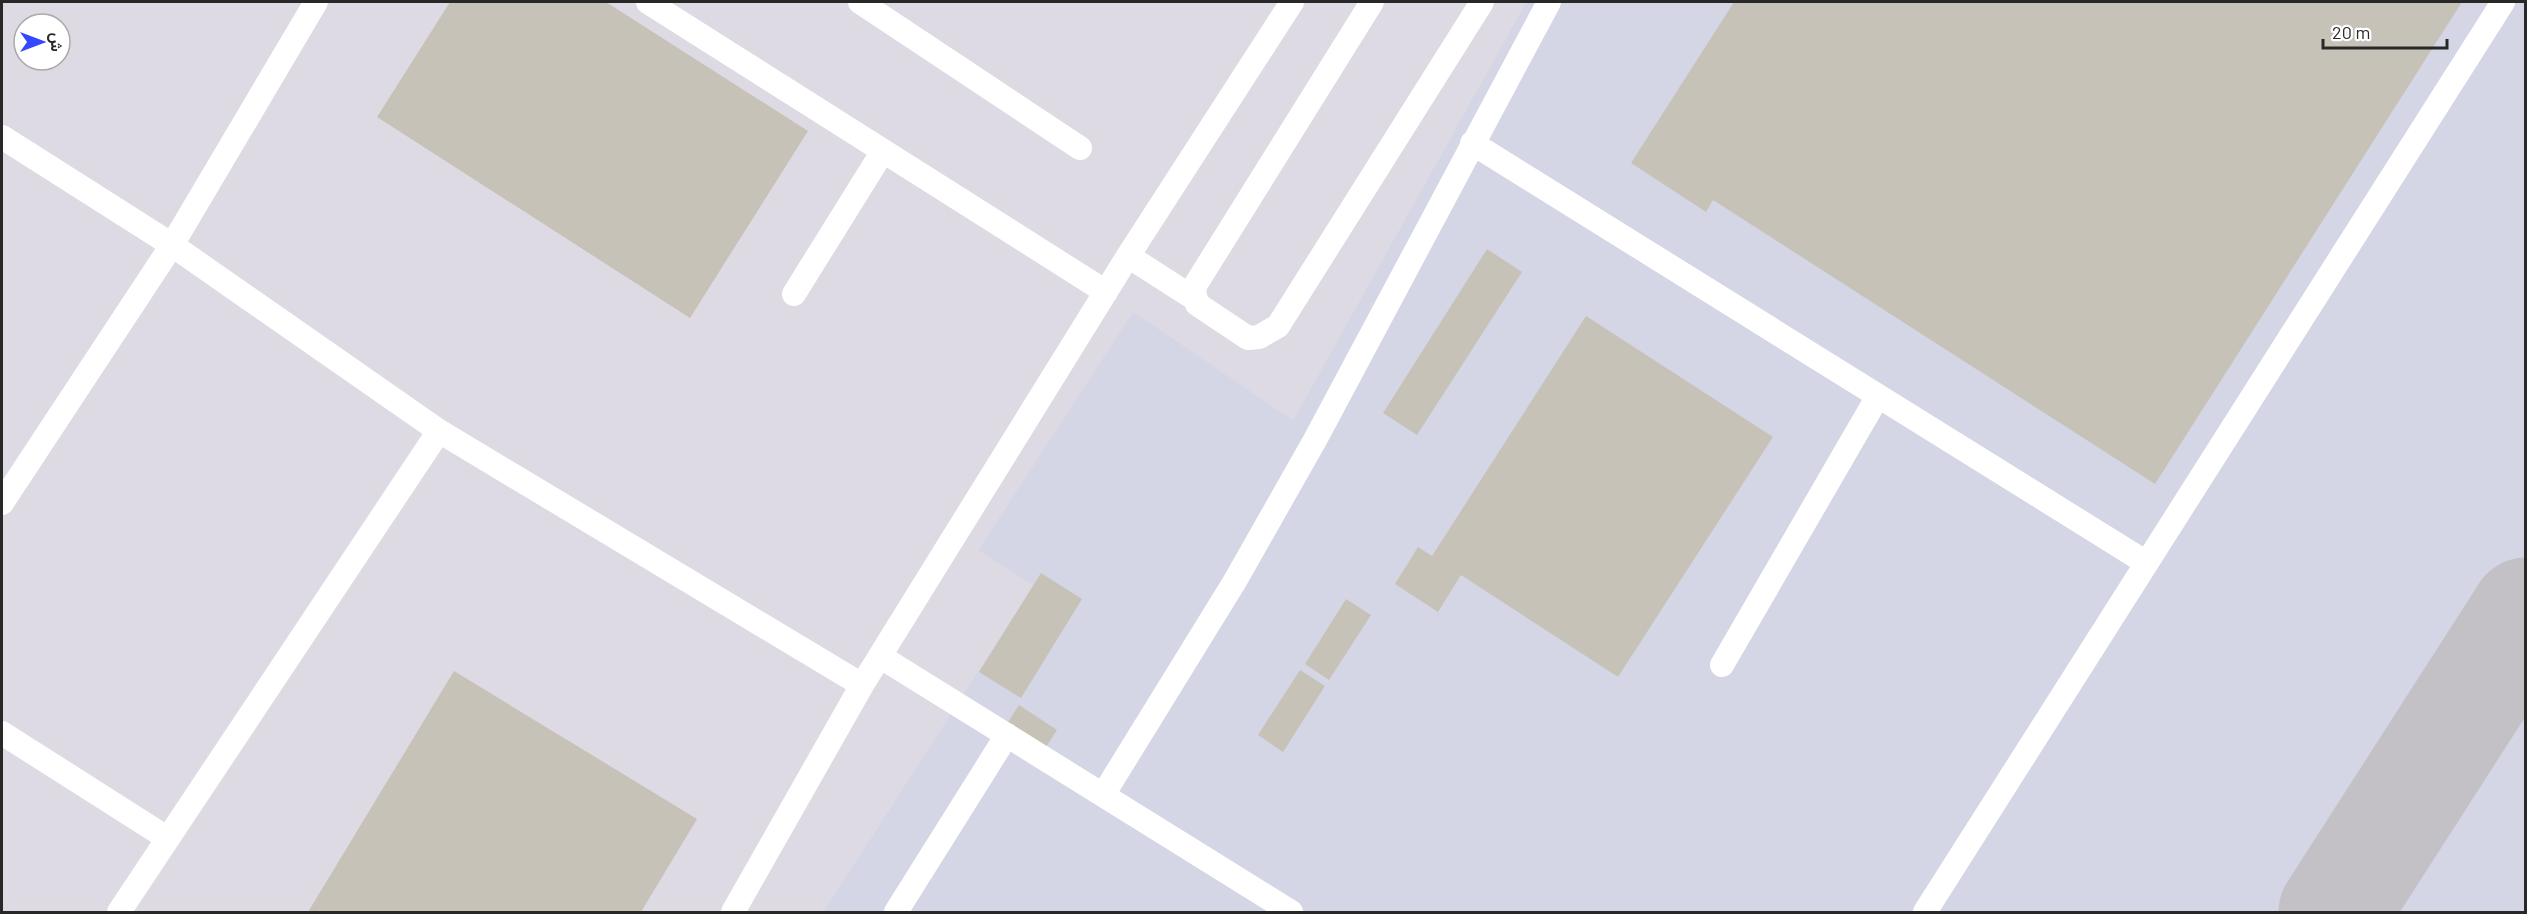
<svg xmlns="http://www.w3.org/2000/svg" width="2527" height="914" font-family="Barlow,Vazirmatn,sans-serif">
<rect width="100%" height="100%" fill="#ece5d8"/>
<path fill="#dedae4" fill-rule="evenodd" d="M 2,2 L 1526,2 L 1293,420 L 1133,313 L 978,550 L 1033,586 L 823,912 L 2,912 ZM 24,24 L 60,24 L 60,60 L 24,60 Z"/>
<path fill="#d4d6e5" d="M 1526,2 L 2525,2 L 2525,912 L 823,912 L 1033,586 L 978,550 L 1133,312 L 1293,420 Z"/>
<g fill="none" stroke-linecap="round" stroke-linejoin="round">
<path stroke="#c4c1c6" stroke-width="111" d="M 2334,912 L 2526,613"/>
</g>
<path fill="#c7c2b8" d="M 450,2 L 606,2 L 808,131 L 690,318 L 377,117 Z
M 1734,2 L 2462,2 L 2155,484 L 1713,200 L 1706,212 L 1631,163 Z
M 1487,249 L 1522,272 L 1417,435 L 1383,413 Z
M 1586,316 L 1773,437 L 1618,677 L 1461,575 L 1438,612 L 1395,584 L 1418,547 L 1432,556 Z
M 1041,573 L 1082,599 L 1021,698 L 979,672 Z
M 1346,599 L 1371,615 L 1329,680 L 1305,664 Z
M 1300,670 L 1325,686 L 1283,752 L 1258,735 Z
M 454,671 L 697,819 L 641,912 L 308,912 Z
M 1019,705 L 1057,730 L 1046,747 L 1008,722 Z"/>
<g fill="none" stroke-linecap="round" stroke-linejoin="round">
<path stroke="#fff" stroke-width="24" d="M 648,2 L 1106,292
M 860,2 L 1080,148
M 1372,2 L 1196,284 L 1194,291 L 1197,304 L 1248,338 L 1259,337 L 1278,326 L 1482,2
M 2,137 L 172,245 L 439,431 L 862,685
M 1472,143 L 2145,562
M 1128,256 L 1195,299
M 794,294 L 883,151
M 2,503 L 172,245 L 316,2
M 881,657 L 1291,912
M 1722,665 L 1878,396
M 2,733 L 167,838
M 1103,795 L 1235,581 L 1315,440 L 1549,2
M 119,912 L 439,431
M 733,912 L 862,685 L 1128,256 L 1292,2
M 896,912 L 1007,735
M 1925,912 L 2503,2"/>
</g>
<rect width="2527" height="914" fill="none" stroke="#282828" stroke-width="6"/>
<g transform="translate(42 42) rotate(90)"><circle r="28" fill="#ffffff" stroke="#a9a9a9" stroke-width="1.5"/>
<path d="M0-4.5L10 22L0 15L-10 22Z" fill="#3348ff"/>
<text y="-9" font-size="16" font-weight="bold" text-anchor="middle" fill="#282828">ش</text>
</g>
<path d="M2323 39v9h124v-9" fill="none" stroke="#282828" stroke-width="3"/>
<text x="2332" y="39" font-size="18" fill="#282828" stroke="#ffffff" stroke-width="4.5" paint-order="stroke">20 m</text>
</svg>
